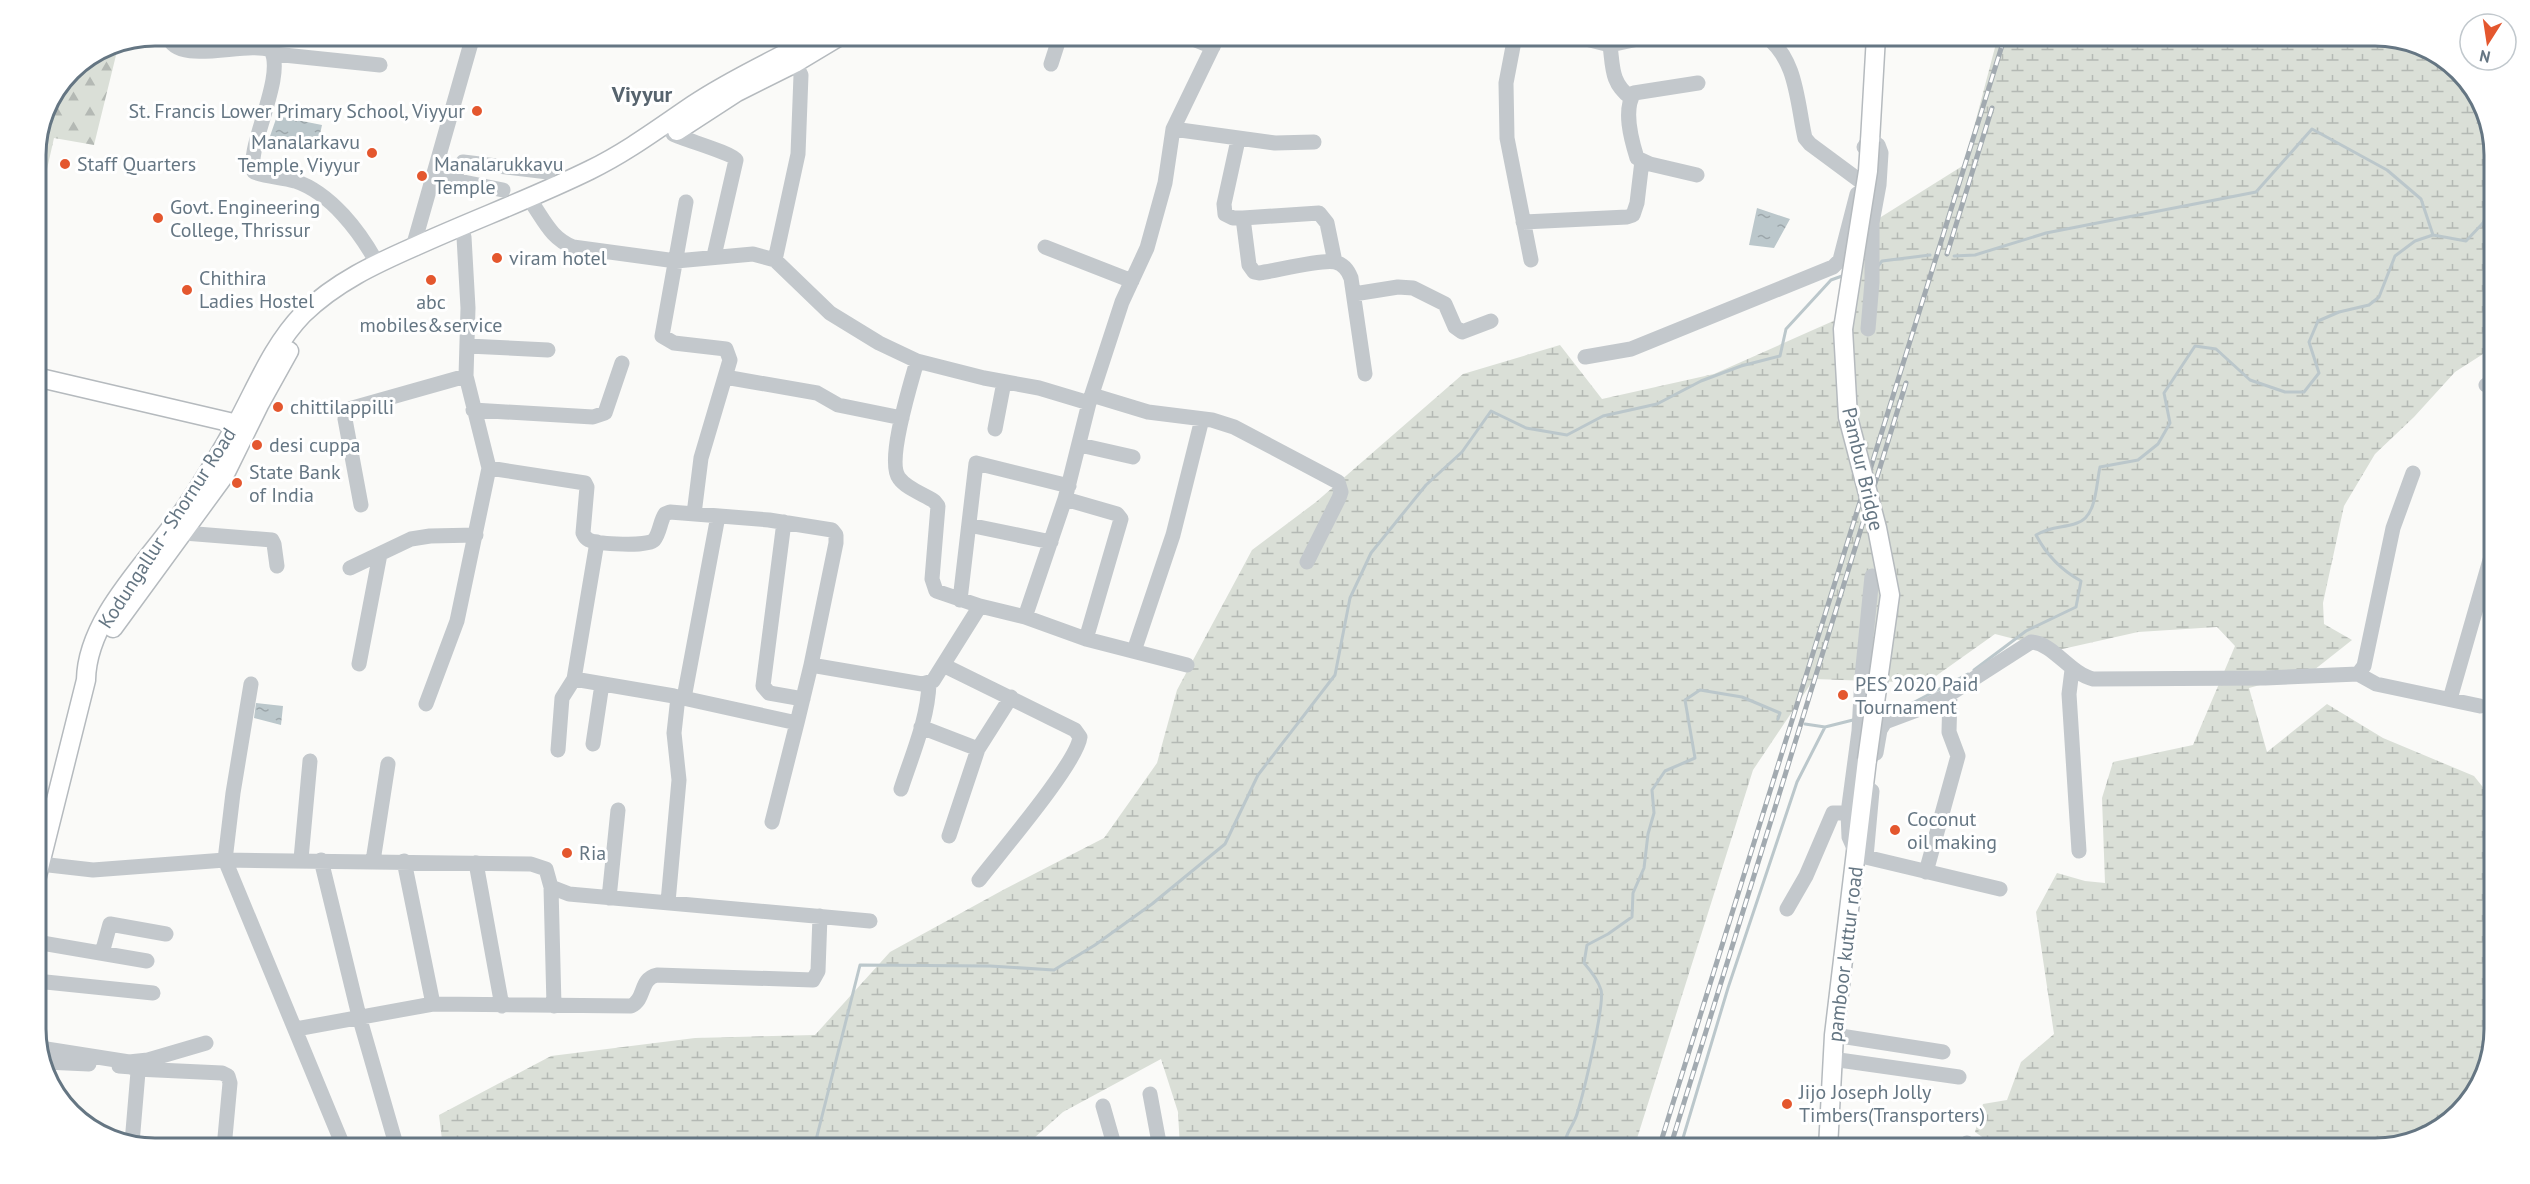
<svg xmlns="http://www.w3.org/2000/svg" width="2530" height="1184" font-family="'PT Sans',sans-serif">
<defs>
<pattern id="forest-firs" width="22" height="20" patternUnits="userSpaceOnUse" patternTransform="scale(1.5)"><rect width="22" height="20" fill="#dadfd7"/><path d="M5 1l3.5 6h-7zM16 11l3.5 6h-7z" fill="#b4b9b4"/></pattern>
<pattern id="wetland-marsh" width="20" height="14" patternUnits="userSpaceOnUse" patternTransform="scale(1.5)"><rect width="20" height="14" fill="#dadfd7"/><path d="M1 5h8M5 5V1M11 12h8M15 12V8" fill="none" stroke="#b4b9b4"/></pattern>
<pattern id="water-ripples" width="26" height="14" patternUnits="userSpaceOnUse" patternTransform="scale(1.5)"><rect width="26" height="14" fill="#bbc7cb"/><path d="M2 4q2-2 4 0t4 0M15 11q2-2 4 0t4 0" fill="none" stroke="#9ca6aa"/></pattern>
</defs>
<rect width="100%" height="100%" fill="#fafaf8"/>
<path fill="url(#forest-firs)" d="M 119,43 L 94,145 L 54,138 L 36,218 C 36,159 31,98 87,61 C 97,54 106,46 119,43 Z"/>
<path fill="url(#wetland-marsh)" d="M 1998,36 L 2374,36 L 2420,45 L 2474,89 L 2494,148 L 2494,347 L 2455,372 L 2414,417 L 2375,454 L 2344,506 L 2323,603 L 2324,624 L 2352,640 L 2314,670 L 2249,688 L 2267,752 L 2327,704 L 2383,738 L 2474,776 L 2494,801 L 2494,883 L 2491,884 L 2485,936 L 2494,938 L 2494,1028 L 2485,1074 L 2441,1128 L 2375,1148 L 1998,1148 L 1975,1132 L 1983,1104 L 2007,1100 L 2021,1062 L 2054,1034 L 2036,912 L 2057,873 L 2085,881 L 2105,883 L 2102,798 L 2113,762 L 2193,745 L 2235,646 L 2217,627 L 2138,632 L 2058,650 L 1995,634 L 1926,683 L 1814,679 L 1753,770 L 1634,1148 L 1180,1148 L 1178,1112 L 1161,1059 L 1063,1112 L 1023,1148 L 443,1148 L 439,1115 L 551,1056 L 695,1038 L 815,1035 L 890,952 L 1003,890 L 1104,838 L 1157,763 L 1177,690 L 1252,550 L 1316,502 L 1463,374 L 1560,345 L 1602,399 L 1714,374 L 1840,318 L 1849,237 L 1964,165 Z"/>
<path fill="url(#water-ripples)" d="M 277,116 L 322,125 L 317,148 L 268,142 Z
M 1757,208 L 1790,219 L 1774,248 L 1749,245 Z
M 256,703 L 283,706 L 281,725 L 254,718 Z"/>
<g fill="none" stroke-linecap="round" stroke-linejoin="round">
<path stroke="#bbc7cb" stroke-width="3" d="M 1954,256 L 1975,255 L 2046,233 L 2256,192 L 2312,129 L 2387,170 L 2421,199 L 2433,235
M 1878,266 L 1882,261 L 1930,255
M 1974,670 L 2026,631 L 2076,607 L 2081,581 C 2061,570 2047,556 2036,535 C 2054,525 2061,529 2077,523 C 2097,517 2096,484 2100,467 L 2138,460 L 2158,444 L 2170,423 L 2164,393 L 2195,346 L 2216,349 L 2250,380 L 2285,392 L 2304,392 L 2319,373 L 2309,342 L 2318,321 L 2339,312 L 2369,305 L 2379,297 L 2395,256 L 2415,241 L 2433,235 L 2466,241 L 2483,223 L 2488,211 L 2494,207
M 1905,707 L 1968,674
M 1805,724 L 1825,727 L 1853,720
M 814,1148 L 860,965 L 990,966 L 1054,970 L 1095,945 L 1152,904 L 1225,844 L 1258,775 L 1335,675 L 1350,598 L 1371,553 L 1426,485 L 1462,452 L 1491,411 L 1526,428 L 1567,435 L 1603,416 L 1657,404 L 1701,381 L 1741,366 L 1780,356 L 1786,329 L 1831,280 L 1842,276
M 1565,1148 C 1564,1134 1573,1127 1577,1114 C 1583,1095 1605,1005 1601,990 C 1598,980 1591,971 1584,963 L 1587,945 L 1608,934 L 1632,917 L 1633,893 L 1644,868 L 1648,834 L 1654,813 L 1652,790 L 1665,771 L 1695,758 L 1685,700 L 1700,690 L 1742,697 L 1780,713 L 1778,719
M 1680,1148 L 1728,988 L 1797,782 L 1825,727"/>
<defs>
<path id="major" d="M 677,131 L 737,92 L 795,63 L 840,36
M 1870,141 L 1876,36
M 36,377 L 246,426
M 113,628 L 224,476 L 259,405 L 289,351
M 36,880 L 86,680 C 87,617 150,560 184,510 C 203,482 221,453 237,423 C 257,386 273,345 303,314 C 336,282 375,264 416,246 C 473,220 533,198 590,170 C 627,152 659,128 693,105 C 733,78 777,59 819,36
M 1828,1148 L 1834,1035 L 1867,760"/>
</defs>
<use href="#major" stroke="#b5babe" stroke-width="21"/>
<path stroke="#c3c8cc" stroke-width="15" d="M 168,36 C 177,67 246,40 271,50 C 286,77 245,149 254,172 C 267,177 282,177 295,181 C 331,193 360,232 377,263
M 1186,36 L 1213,47
M 1515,36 L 1506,83 L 1507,138 L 1531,260
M 1515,36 L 1574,37
M 1574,36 L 1610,45 L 1652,36
M 1765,36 C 1797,58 1797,103 1805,138 L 1810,144 L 1860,181
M 1610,45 C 1613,68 1611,83 1631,98
M 274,54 L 380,65
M 1051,64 L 1060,36
M 1173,129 L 1275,143 L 1314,142
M 673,134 C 685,140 732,153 736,160 L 714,256
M 1238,140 L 1224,204 L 1225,214 L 1233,218 L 1243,218 L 1319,213 L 1327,223 L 1335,262
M 1864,147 L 1870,141 L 1878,145 L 1881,153 L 1879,185 L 1872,223 L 1872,282 L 1868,329
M 1697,175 L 1650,164 L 1637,158 C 1631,139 1623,110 1634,93 L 1698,83
M 444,178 L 503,190
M 452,179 L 463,162 L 548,172
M 686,202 L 662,336 L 674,343 L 726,349 L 730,360 L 701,458 L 694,514
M 534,206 C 546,224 553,239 573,247 L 676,261 L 753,254 L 775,260 L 830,313 L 879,343 L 917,361 L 984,378 L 1039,388 L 1089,403
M 1243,218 L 1249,265 L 1254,272 L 1259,273 C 1275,271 1322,259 1335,262 C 1343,264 1348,270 1351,278 L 1365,374
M 1523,222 L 1627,217 L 1633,215 L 1637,203 L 1642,161
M 413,247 L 473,36
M 1045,247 L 1132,281
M 775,260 L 798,154 L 801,75 L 795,63
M 1354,294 L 1398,287 L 1413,288 L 1445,304 L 1455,327 L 1462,332 L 1491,321
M 468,346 L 548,350
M 1585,357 L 1631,349 L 1833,267 L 1840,260 L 1857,194
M 917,361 C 911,383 886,461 899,478 C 907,489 923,494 934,501 L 938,506 L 932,579 L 936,591 L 980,606 L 1025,617 L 1086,639 L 1187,665
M 725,377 L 817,393 L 838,405 L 902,418
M 2486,385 L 2494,380
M 1092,395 L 1148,412 L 1212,420 L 1234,427 L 1338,482 L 1341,492 L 1339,498 L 1307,562
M 473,410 L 593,417 L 605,413 L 622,363
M 995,429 L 1004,382
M 1080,445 L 1133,457
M 489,468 L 585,483 L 587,487 L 583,533 C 585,537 585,538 589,540 C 598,544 648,547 654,540 C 660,533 660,521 665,514 L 670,512 L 769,520 L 832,530 L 836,535 L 836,543 L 811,665
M 1065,499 L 1117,514 L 1121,519 L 1086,639
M 361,505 L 345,419 L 349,409 L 466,376
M 784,522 L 763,686 L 769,693 L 803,699
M 969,525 L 1051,542
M 184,533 L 272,540 L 274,544 L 277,566
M 350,568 L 411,539 L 430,536 L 476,535
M 1872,576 L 1862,677 L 1859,731 L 1848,813 L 1849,837 L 1857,855 L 2000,889
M 960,600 L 976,463 L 1069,486
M 1025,617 L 1065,499 L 1089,403 L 1122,302 L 1147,248 L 1165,183 L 1173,129 L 1218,36
M 1134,651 L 1173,535 L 1202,419
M 359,664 L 380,554
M 943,665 L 980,606
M 2072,670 L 2069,694 L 2079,851
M 2358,674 L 2376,684 L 2480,706
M 574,679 L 674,696 L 797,723 L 811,665 L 922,684 L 933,681 L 943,665 L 1075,730 L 1080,737 C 1077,763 999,854 979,880
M 251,684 L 233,793 L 225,860 L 344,1148
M 684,698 L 718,516
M 2450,699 L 2494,546
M 426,704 L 457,621 L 489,468 L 466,376 L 468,308 L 464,237
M 921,727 L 978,749
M 593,744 L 602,684
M 558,750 L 562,698 L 574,679 L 597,542
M 1876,753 L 1880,730 L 1885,722 L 1917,710 L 1950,694 L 2031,642 C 2053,643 2069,673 2093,679 L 2265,678 L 2358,674 L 2364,666 L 2393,528 L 2413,473
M 901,789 C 912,755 928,719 929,683
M 772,822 L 797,723
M 949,836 L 978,749 L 1011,697
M 1866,857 L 1872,791
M 301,859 L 310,761
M 321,860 L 359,1016 L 397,1148
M 373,861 L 388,764
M 404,861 L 433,1004
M 476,863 L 502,1006
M 40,864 L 93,870 L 225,860 L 531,864 L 546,869 L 551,887 L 569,894 L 870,921
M 1926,872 L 1958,756 L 1949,732 L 1950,694
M 551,887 L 554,1006
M 609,898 L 618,810
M 668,902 L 679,780 L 674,733 L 678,697
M 1787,909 L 1806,876 L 1833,813 L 1848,813
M 36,942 L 147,961
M 102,953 L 110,924 L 166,934
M 36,981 L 153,993
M 296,1029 L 433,1004 L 631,1006 C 646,999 639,979 657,975 L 813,980 L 818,971 L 820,916
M 1834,1035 L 1943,1052
M 40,1048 L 129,1062 L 148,1060 L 206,1043
M 1832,1059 L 1959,1077
M 45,1062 L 89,1064
M 119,1066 L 132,1067 L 138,1072 L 132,1143
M 136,1069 L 222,1073 L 228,1076 L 230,1083 L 224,1148
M 1150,1094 L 1160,1148
M 1103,1106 L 1115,1148
M 1965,1148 L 1967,1143"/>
<use href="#major" stroke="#fff" stroke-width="18"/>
<defs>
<path id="rail" d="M 1947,254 L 1992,108
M 1659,1148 L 2005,36
M 1670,1148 L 1906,383"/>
</defs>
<use href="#rail" stroke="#a2aab0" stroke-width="5"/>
<use href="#rail" stroke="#fff" stroke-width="3" stroke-dasharray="9" stroke-linecap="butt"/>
<defs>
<path id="major-bridge" d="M 1867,760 L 1890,595 L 1877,528 L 1848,417 L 1843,329 L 1868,171 L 1870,141"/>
</defs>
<use href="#major-bridge" stroke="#b5babe" stroke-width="21" stroke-linecap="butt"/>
<use href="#major-bridge" stroke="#fff" stroke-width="18"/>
</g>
<g fill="#e4572e" stroke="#fff" stroke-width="2">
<circle cx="477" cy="111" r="6"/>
<circle cx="372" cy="153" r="6"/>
<circle cx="65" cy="164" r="6"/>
<circle cx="422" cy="176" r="6"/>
<circle cx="158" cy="218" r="6"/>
<circle cx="497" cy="258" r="6"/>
<circle cx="431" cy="280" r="6"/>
<circle cx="187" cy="290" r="6"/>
<circle cx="278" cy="407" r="6"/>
<circle cx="257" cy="445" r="6"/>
<circle cx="237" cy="483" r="6"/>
<circle cx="1843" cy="695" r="6"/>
<circle cx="1895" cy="830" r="6"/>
<circle cx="567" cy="853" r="6"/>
<circle cx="1787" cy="1104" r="6"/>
</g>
<g text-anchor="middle" stroke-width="6" stroke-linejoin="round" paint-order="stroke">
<g font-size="20" fill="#657683" stroke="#fff" text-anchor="start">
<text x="465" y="118" text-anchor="end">St. Francis Lower Primary School, Viyyur</text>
<text x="360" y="149" text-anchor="end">Manalarkavu<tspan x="360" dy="23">Temple, Viyyur</tspan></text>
<text x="77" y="171">Staff Quarters</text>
<text x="434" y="171">Manalarukkavu<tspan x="434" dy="23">Temple</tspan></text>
<text x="170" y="214">Govt. Engineering<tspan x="170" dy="23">College, Thrissur</tspan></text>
<text x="509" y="265">viram hotel</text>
<text x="199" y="285">Chithira<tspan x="199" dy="23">Ladies Hostel</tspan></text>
<text x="431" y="309" text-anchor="middle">abc<tspan x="431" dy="23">mobiles&amp;service</tspan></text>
<text x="290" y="414">chittilappilli</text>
<text x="269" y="452">desi cuppa</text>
<text x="249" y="479">State Bank<tspan x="249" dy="23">of India</tspan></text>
<text x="1855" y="691">PES 2020 Paid<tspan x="1855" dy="23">Tournament</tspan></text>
<text x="1907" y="826">Coconut<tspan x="1907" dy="23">oil making</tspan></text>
<text x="579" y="860">Ria</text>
<text x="1799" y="1099">Jijo Joseph Jolly<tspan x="1799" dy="23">Timbers(Transporters)</tspan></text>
</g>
<g font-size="20" fill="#657683" stroke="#fff">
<text transform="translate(1863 469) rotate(77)" y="7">Pambur Bridge</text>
<text transform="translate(167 528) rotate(-57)" y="7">Kodungallur - Shornur Road</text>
<text transform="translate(1845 954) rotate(-83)" y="7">pamboor kuttur road</text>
</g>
<g font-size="22" font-weight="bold" fill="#57646e" stroke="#fff">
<text x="642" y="102">Viyyur</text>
</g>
</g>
<path d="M0 0H2530V1184H0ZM155 46H2375A109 109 0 0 1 2484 155V1029A109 109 0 0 1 2375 1138H155A109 109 0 0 1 46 1029V155A109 109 0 0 1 155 46Z" fill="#fff" fill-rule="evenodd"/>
<path fill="none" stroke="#657683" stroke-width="3" d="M155 46H2375A109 109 0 0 1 2484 155V1029A109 109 0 0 1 2375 1138H155A109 109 0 0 1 46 1029V155A109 109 0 0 1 155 46Z"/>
<g transform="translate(2488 42) rotate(192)"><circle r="28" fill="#ffffff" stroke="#c1c8cd" stroke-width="1.5"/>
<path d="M0-4.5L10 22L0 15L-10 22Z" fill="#e4572e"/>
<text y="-9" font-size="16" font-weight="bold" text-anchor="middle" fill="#657683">N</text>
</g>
</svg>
